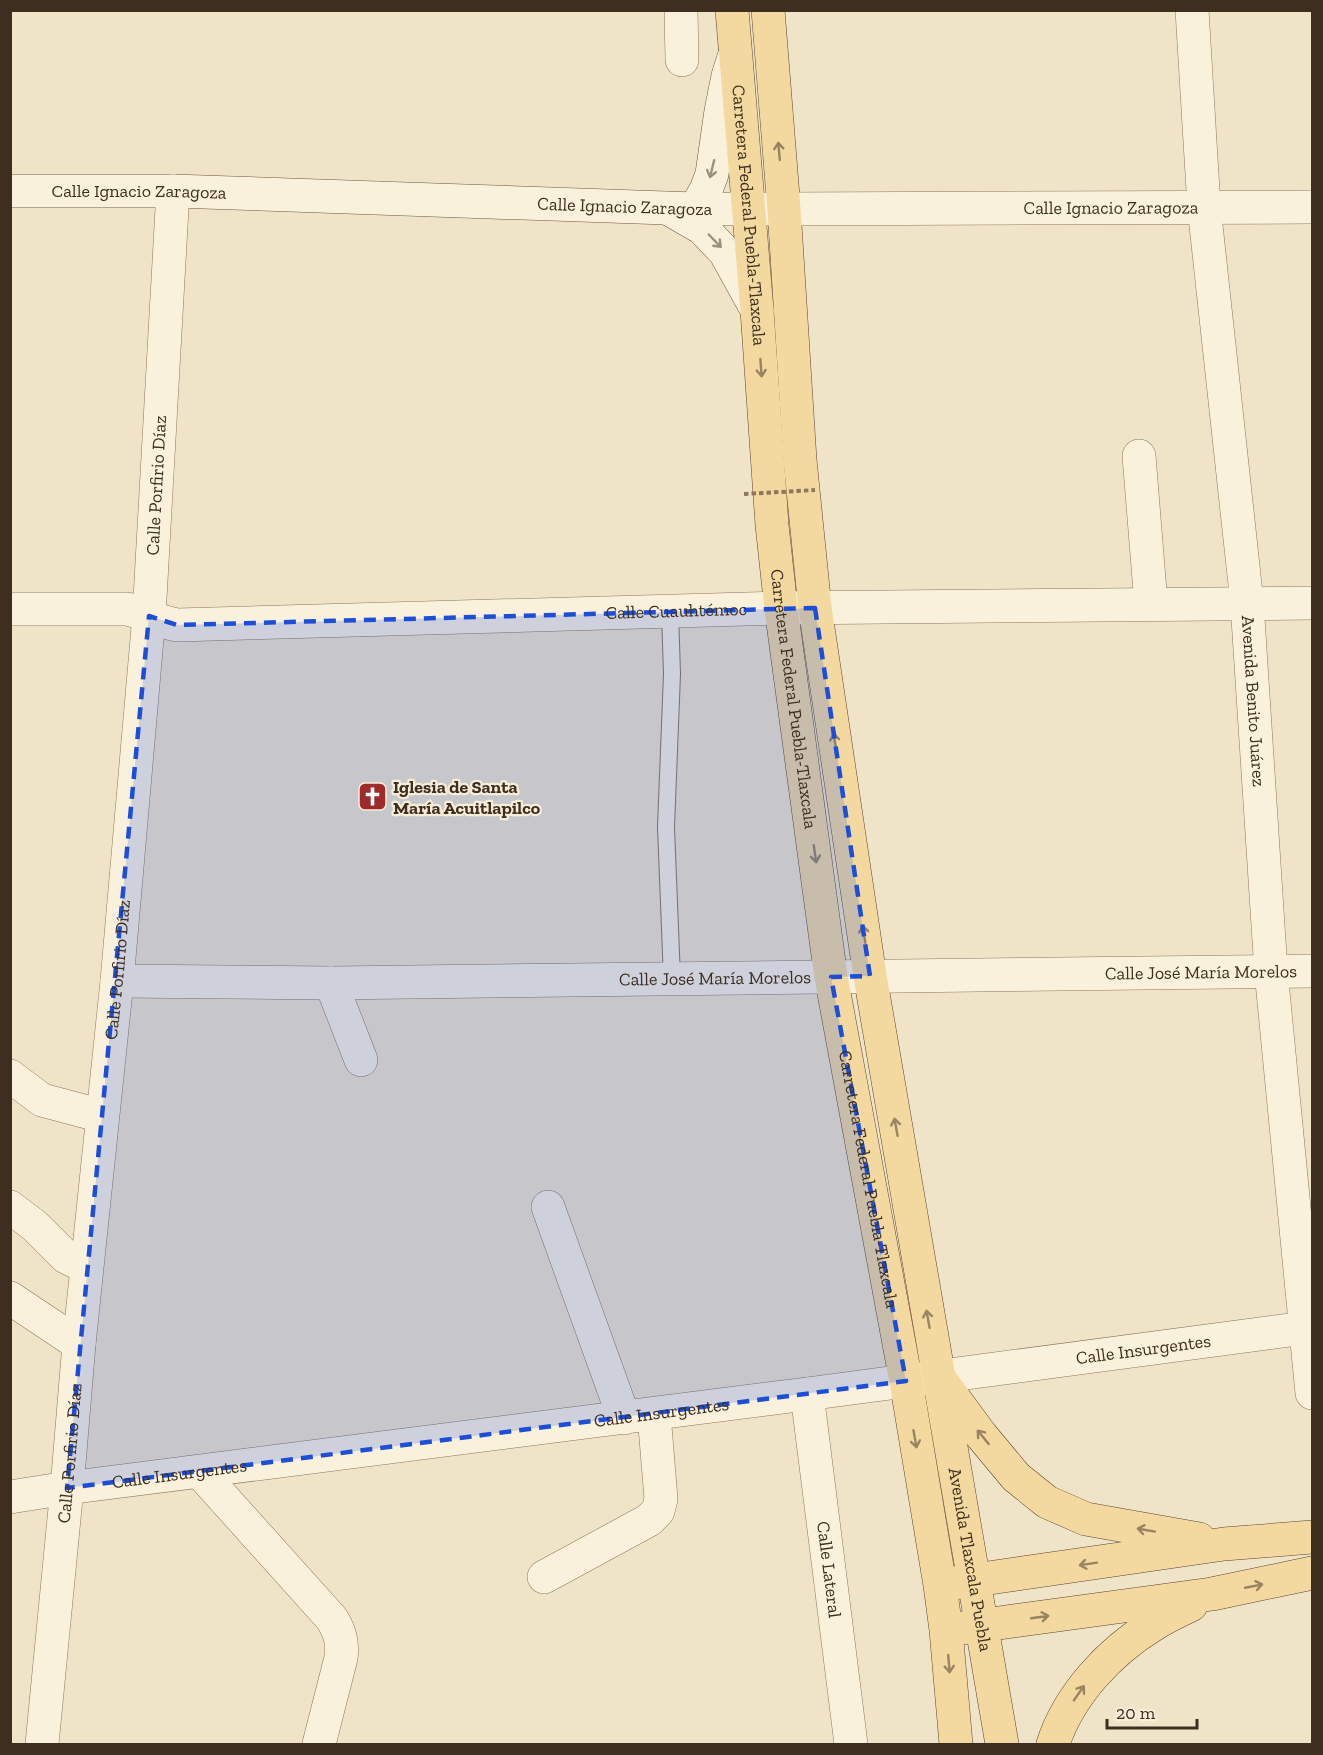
<svg xmlns="http://www.w3.org/2000/svg" width="1323" height="1755" font-family="'Zilla Slab',serif">
<rect width="100%" height="100%" fill="#f0e4c8"/>
<g fill="none" stroke-linecap="round" stroke-linejoin="round">
<defs>
<path id="lane" d="M 670,612 L 672,674 L 666,827 L 672,979"/>
<g id="street">
<path d="M 681,10 L 682,60"/>
<path id="s1" d="M 1192,10 L 1204,207 L 1247,603 L 1271,971 L 1312,1393"/>
<path id="s2" d="M 784,209 L 1312,207"/>
<path d="M 1139,456 L 1151,604"/>
<path id="s3" d="M 10,609 L 127,609 C 144,613 160,622 177,625 L 781,608 L 1312,603"/>
<path id="s4" d="M 117,981 L 331,983 L 1312,971"/>
<path d="M 331,983 L 361,1060"/>
<path d="M 10,1076 L 42,1100 L 102,1116"/>
<path d="M 10,1207 L 35,1226 L 66,1257 L 74,1261 L 87,1263"/>
<path d="M 548,1207 L 624,1418"/>
<path d="M 10,1298 L 79,1344"/>
<path id="s5" d="M 807,1394 L 851,1744"/>
<path d="M 200,1472 L 332,1619 C 340,1632 343,1643 341,1658 L 319,1744"/>
<path id="s6" d="M 10,1497 L 67,1488 L 807,1394 L 1312,1327"/>
<path d="M 544,1577 L 649,1520 L 658,1511 L 661,1499 L 654,1414"/>
<path id="s7" d="M 42,1744 L 67,1488 L 79,1344 L 117,981 L 149,616 L 173,191"/>
</g>
<g id="secondary">
<path id="s8" d="M 10,191 L 173,191 L 695,209 L 784,209"/>
<path d="M 669,209 L 702,228 L 725,252 L 757,310"/>
<path d="M 695,209 L 706,190 L 712,174 L 721,111 L 728,76 L 734,57"/>
</g>
<g id="primary">
<path id="s9" d="M 732,10 L 757,310 L 772,525 L 781,608 L 831,977 L 906,1381 L 940,1585 L 946,1630 L 956,1744"/>
<path id="s10" d="M 768,10 L 784,209 L 800,460 L 815,608 L 870,976 L 1002,1744"/>
<path d="M 942,1382 L 981,1435 L 1016,1477 L 1047,1502 L 1086,1519 L 1199,1539"/>
<path d="M 954,1583 L 1224,1544 L 1312,1537"/>
<path d="M 962,1628 L 1212,1594 L 1312,1573"/>
<path d="M 1053,1744 C 1069,1695 1109,1652 1153,1625 C 1165,1617 1178,1611 1191,1605"/>
</g>
</defs>
<use href="#lane" stroke="#8d765c" stroke-width="18"/>
<use href="#street" stroke="#8d765c" stroke-width="34"/>
<use href="#secondary" stroke="#6f573f" stroke-width="34"/>
<use href="#primary" stroke="#5b4430" stroke-width="34"/>
<use href="#lane" stroke="#faf1dc" stroke-width="16"/>
<use href="#street" stroke="#faf1dc" stroke-width="33"/>
<use href="#secondary" stroke="#faf1dc" stroke-width="33"/>
<use href="#primary" stroke="#f3d9a0" stroke-width="33"/>
<path stroke="#8d765c" stroke-width="4" stroke-dasharray="4.5 3" stroke-linecap="butt" d="M 744,494 L 815,490"/>
</g>
<defs><path id="oneway-shaft" d="M-6 0H5M1.5-3L5.5 0L1.5 3" fill="none" stroke-width="1.6" stroke-linecap="round" stroke-linejoin="round" transform="scale(1.5)"/></defs>
<g stroke="#988460">
<use href="#oneway-shaft" transform="translate(779 151) rotate(-95)"/>
<use href="#oneway-shaft" transform="translate(761 368) rotate(86)"/>
<use href="#oneway-shaft" transform="translate(835 742) rotate(-99)"/>
<use href="#oneway-shaft" transform="translate(815 854) rotate(82)"/>
<use href="#oneway-shaft" transform="translate(864 934) rotate(-99)"/>
<use href="#oneway-shaft" transform="translate(896 1127) rotate(-100)"/>
<use href="#oneway-shaft" transform="translate(928 1319) rotate(-100)"/>
<use href="#oneway-shaft" transform="translate(983 1437) rotate(-129)"/>
<use href="#oneway-shaft" transform="translate(915 1439) rotate(80)"/>
<use href="#oneway-shaft" transform="translate(1146 1530) rotate(-170)"/>
<use href="#oneway-shaft" transform="translate(1088 1564) rotate(171)"/>
<use href="#oneway-shaft" transform="translate(1254 1586) rotate(-11)"/>
<use href="#oneway-shaft" transform="translate(1040 1617) rotate(-8)"/>
<use href="#oneway-shaft" transform="translate(949 1664) rotate(85)"/>
<use href="#oneway-shaft" transform="translate(1079 1693) rotate(-55)"/>
</g>
<g stroke="#9c907e">
<use href="#oneway-shaft" transform="translate(712 169) rotate(104)"/>
<use href="#oneway-shaft" transform="translate(715 241) rotate(46)"/>
</g>
<path fill="#1d4ed8" fill-opacity="0.2" stroke="#1d4ed8" stroke-width="4.5" stroke-dasharray="12 8" stroke-linejoin="round" d="M 815,608 L 870,976 L 831,977 L 906,1381 L 67,1488 L 149,616 L 177,625 Z"/>
<defs>
<symbol id="church-square" viewBox="-11 -11 22 22"><rect x="-9" y="-9" width="18" height="18" rx="4" fill="#9e2a2b" stroke="#f7eed8"/><path d="M-1.2-6h2.4v3.5h3.3v2.4h-3.3V6h-2.4V-.1h-3.3v-2.4h3.3Z" fill="#fff"/></symbol>
</defs>
<g fill-rule="evenodd">
<use href="#church-square" x="356" y="780" width="33" height="33"/>
</g>
<g text-anchor="middle" stroke-width="4.5" stroke-linejoin="round" paint-order="stroke">
<g font-size="18" fill="#3d2e20" stroke="#f7eed8">
<text dy="6" stroke="none"><textPath href="#s8" startOffset="129">Calle Ignacio Zaragoza</textPath></text>
<text dy="6" stroke="none"><textPath href="#s8" startOffset="615">Calle Ignacio Zaragoza</textPath></text>
<text dy="6" stroke="none"><textPath href="#s2" startOffset="327">Calle Ignacio Zaragoza</textPath></text>
<text dy="6" stroke="none"><textPath href="#s9" startOffset="206">Carretera Federal Puebla-Tlaxcala</textPath></text>
<text dy="6" stroke="none"><textPath href="#s7" startOffset="1264">Calle Porfirio Díaz</textPath></text>
<text dy="6" stroke="none"><textPath href="#s3" startOffset="669">Calle Cuauhtémoc</textPath></text>
<text dy="6" stroke="none"><textPath href="#s9" startOffset="692">Carretera Federal Puebla-Tlaxcala</textPath></text>
<text dy="6" stroke="none"><textPath href="#s1" startOffset="694">Avenida Benito Juárez</textPath></text>
<text dy="6" stroke="none"><textPath href="#s7" startOffset="778">Calle Porfirio Díaz</textPath></text>
<text dy="6" stroke="none"><textPath href="#s4" startOffset="1084">Calle José María Morelos</textPath></text>
<text dy="6" stroke="none"><textPath href="#s4" startOffset="598">Calle José María Morelos</textPath></text>
<text dy="6" stroke="none"><textPath href="#s9" startOffset="1178">Carretera Federal Puebla-Tlaxcala</textPath></text>
<text dy="6" stroke="none"><textPath href="#s6" startOffset="1143">Calle Insurgentes</textPath></text>
<text dy="6" stroke="none"><textPath href="#s6" startOffset="657">Calle Insurgentes</textPath></text>
<text dy="6" stroke="none"><textPath href="#s7" startOffset="292">Calle Porfirio Díaz</textPath></text>
<text dy="6" stroke="none"><textPath href="#s6" startOffset="171">Calle Insurgentes</textPath></text>
<text dy="6" stroke="none"><textPath href="#s10" startOffset="1564">Avenida Tlaxcala Puebla</textPath></text>
<text dy="6" stroke="none"><textPath href="#s5" startOffset="177">Calle Lateral</textPath></text>
</g>
<g font-size="18" font-weight="bold" fill="#3d2e20" stroke="#f7eed8" text-anchor="start">
<text x="393" y="793">Iglesia de Santa<tspan x="393" dy="21">María Acuitlapilco</tspan></text>
</g>
</g>
<rect width="1323" height="1755" fill="none" stroke="#3d2e20" stroke-width="24"/>
<path d="M1107 1719v9h90v-9" fill="none" stroke="#3d2e20" stroke-width="3"/>
<text x="1116" y="1719" font-size="18" fill="#3d2e20" stroke="#f7eed8" stroke-width="4.5" paint-order="stroke">20 m</text>
</svg>
